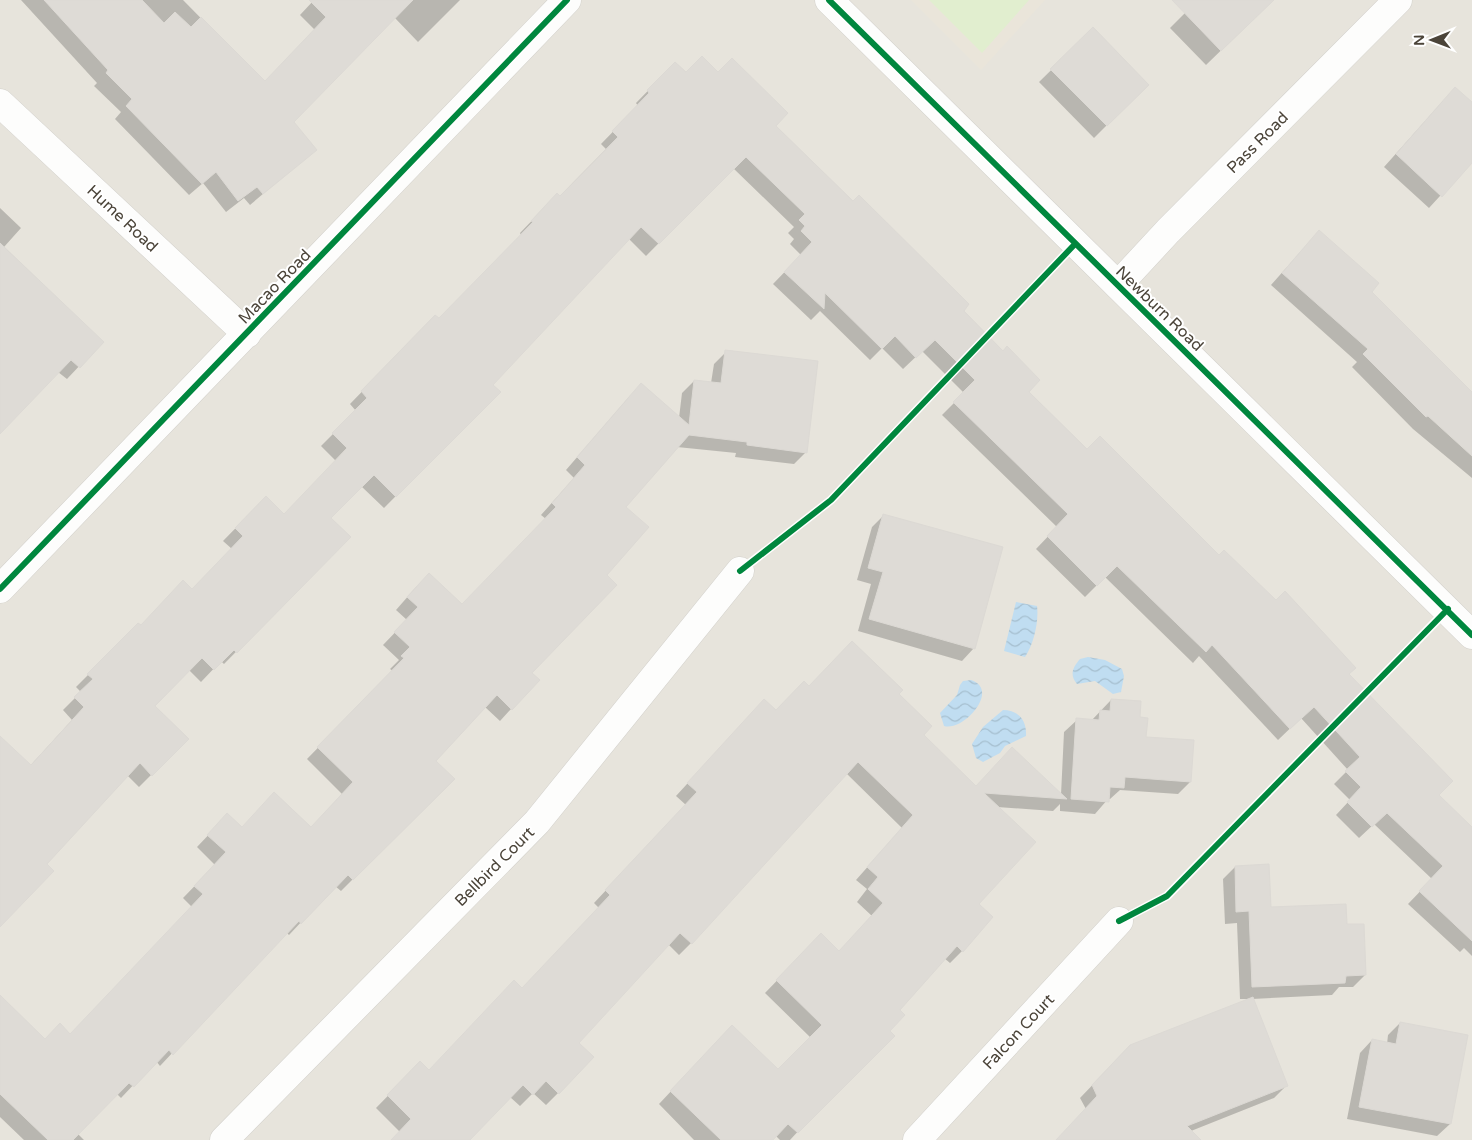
<svg xmlns="http://www.w3.org/2000/svg" width="1472" height="1140" font-family="'Varela Round',sans-serif">
<defs>
<pattern id="water-waves" width="16" height="10" patternUnits="userSpaceOnUse" patternTransform="scale(1.25)"><rect width="16" height="10" fill="#c0ddf1"/><path d="M0 5q4-4 8 0t8 0" fill="none" stroke="#a6bfcf"/></pattern>
</defs>
<rect width="100%" height="100%" fill="#f4f2ee"/>
<path fill="#e7e4dc" d="M 0,0 L 1472,0 L 1472,1140 L 0,1140 Z"/>
<path fill="#eae5da" d="M 911,0 L 1045,0 L 981,70 Z"/>
<path fill="#e1eecf" d="M 929,0 L 1029,0 L 982,53 Z"/>
<path fill="url(#water-waves)" d="M 1016,602 L 1037,606 C 1039,621 1034,644 1025,657 L 1004,651 Z
M 1088,657 L 1105,660 L 1122,669 L 1124,676 L 1121,692 L 1113,694 L 1095,681 L 1077,684 C 1069,675 1073,667 1080,659 Z
M 971,680 C 1001,690 963,732 944,726 L 940,713 L 957,695 L 960,685 L 963,681 Z
M 1003,710 C 1019,710 1027,721 1026,736 L 1005,746 L 1000,753 L 983,762 L 976,758 L 972,744 L 983,727 Z"/>
<path fill="#0003" d="M 21,0 L 183,0 L 265,83 L 315,30 L 300,15 L 314,0 L 460,0 L 418,42 L 394,17 L 292,122 L 315,150 L 250,205 L 244,198 L 226,212 L 203,183 L 189,195 L 115,119 L 121,112 L 94,86 L 97,83 Z
M 1198,0 L 1273,0 L 1206,65 L 1170,28 Z
M 1093,29 L 1147,85 L 1094,138 L 1039,82 Z
M 675,63 L 686,74 L 774,126 L 962,312 L 1027,392 L 1087,450 L 1218,556 L 1348,674 L 1437,795 L 1472,828 L 1472,956 L 1464,948 L 1460,952 L 1408,904 L 1432,879 L 1374,824 L 1359,838 L 1336,815 L 1350,800 L 1334,784 L 1348,770 L 1301,718 L 1278,740 L 1199,656 L 1193,663 L 1105,577 L 1085,597 L 1036,549 L 1057,527 L 942,415 L 964,393 L 922,351 L 903,369 L 882,348 L 870,360 L 820,311 L 811,320 L 773,284 L 801,255 L 790,244 L 794,239 L 788,233 L 794,227 L 733,168 L 646,256 L 628,238 L 491,385 L 499,392 L 384,508 L 361,486 L 329,519 L 349,537 L 224,664 L 221,661 L 201,682 L 189,670 L 153,706 L 187,739 L 139,787 L 127,775 L 45,864 L 0,925 L 0,749 L 30,766 L 72,720 L 63,710 L 81,692 L 76,687 L 138,625 L 140,627 L 191,591 L 232,549 L 223,541 L 266,497 L 284,515 L 336,461 L 321,446 L 356,411 L 350,404 L 435,316 L 439,320 L 521,235 L 520,233 L 545,207 L 559,197 L 606,149 L 601,144 L 638,106 L 636,103 Z
M 1443,101 L 1472,104 L 1472,161 L 1429,208 L 1384,167 Z
M 0,208 L 21,228 L 4,247 L 102,342 L 67,379 L 58,372 L 0,432 Z
M 1319,231 L 1370,292 L 1472,394 L 1472,478 L 1413,429 L 1352,367 L 1357,362 L 1271,285 Z
M 726,352 L 806,452 L 794,464 L 735,457 L 736,453 L 677,447 L 624,507 L 605,576 L 530,673 L 511,709 L 500,721 L 485,707 L 435,761 L 453,779 L 341,891 L 335,886 L 289,935 L 286,932 L 160,1066 L 156,1061 L 121,1098 L 117,1094 L 78,1134 L 84,1140 L 24,1140 L 0,1117 L 0,1017 L 45,1040 L 70,1035 L 192,907 L 183,898 L 215,865 L 197,847 L 216,827 L 311,829 L 342,794 L 307,759 L 393,671 L 390,669 L 399,660 L 383,645 L 407,620 L 396,610 L 417,586 L 462,606 L 546,519 L 541,515 L 574,478 L 566,470 L 629,397 L 679,418 L 682,393 L 694,381 L 711,383 L 714,364 Z
M 884,515 L 974,648 L 962,661 L 858,631 L 871,584 L 857,580 L 872,527 Z
M 808,688 L 898,694 L 922,735 L 976,787 L 1061,795 L 1064,732 L 1077,720 L 1091,721 L 1111,700 L 1139,718 L 1145,738 L 1190,782 L 1178,794 L 1120,790 L 1110,799 L 1108,799 L 1095,814 L 1060,811 L 1060,804 L 1053,811 L 997,807 L 977,904 L 962,951 L 950,963 L 944,958 L 898,1010 L 816,1112 L 790,1140 L 780,1140 L 775,1135 L 771,1140 L 694,1140 L 659,1104 L 720,1039 L 778,1071 L 811,1038 L 765,993 L 821,935 L 839,952 L 872,916 L 857,902 L 867,889 L 856,880 L 902,828 L 846,773 L 691,943 L 679,955 L 668,944 L 577,1043 L 558,1093 L 546,1105 L 533,1093 L 520,1106 L 510,1097 L 469,1140 L 392,1140 L 400,1132 L 376,1108 L 420,1063 L 429,1071 L 522,989 L 599,908 L 594,903 L 686,805 L 676,796 L 752,713 L 776,711 Z
M 1235,867 L 1270,908 L 1345,926 L 1365,975 L 1353,987 L 1339,987 L 1332,995 L 1252,999 L 1286,1086 L 1274,1098 L 1191,1131 L 1200,1140 L 1057,1140 L 1086,1109 L 1080,1098 L 1128,1048 L 1250,999 L 1240,999 L 1237,923 L 1225,924 L 1223,879 Z
M 1400,1023 L 1450,1124 L 1437,1136 L 1347,1119 L 1360,1053 L 1372,1040 L 1387,1044 L 1388,1035 Z"/>
<path fill="#dedbd6" stroke="#dcd9d4" d="M 44,0 L 142,0 L 164,23 L 175,12 L 191,27 L 201,17 L 265,81 L 326,17 L 309,0 L 413,0 L 294,122 L 317,150 L 263,194 L 257,187 L 238,201 L 216,172 L 202,184 L 126,106 L 132,99 L 106,73 L 108,70 Z
M 1172,0 L 1274,0 L 1221,51 Z
M 1093,27 L 1149,85 L 1107,126 L 1050,69 Z
M 702,56 L 718,72 L 732,58 L 788,113 L 776,126 L 853,201 L 859,195 L 969,304 L 964,311 L 1003,351 L 1007,346 L 1040,380 L 1029,392 L 1087,449 L 1100,436 L 1219,555 L 1224,550 L 1276,600 L 1285,591 L 1356,668 L 1349,674 L 1453,781 L 1439,795 L 1472,827 L 1472,941 L 1419,891 L 1443,866 L 1387,813 L 1372,827 L 1347,802 L 1361,787 L 1345,771 L 1360,757 L 1314,707 L 1290,729 L 1212,645 L 1206,652 L 1117,566 L 1097,586 L 1047,536 L 1068,514 L 953,402 L 975,380 L 935,340 L 916,358 L 895,336 L 882,349 L 825,293 L 824,309 L 784,272 L 812,242 L 801,231 L 805,226 L 799,220 L 805,214 L 746,157 L 659,244 L 641,227 L 493,385 L 501,392 L 396,497 L 374,475 L 331,518 L 351,537 L 237,653 L 234,650 L 214,670 L 202,658 L 155,706 L 189,739 L 152,776 L 140,763 L 47,864 L 54,871 L 0,927 L 0,736 L 31,765 L 84,707 L 74,697 L 93,679 L 87,674 L 138,623 L 141,625 L 183,580 L 192,589 L 243,536 L 235,528 L 266,496 L 284,514 L 347,448 L 332,433 L 367,398 L 361,391 L 435,315 L 439,318 L 533,222 L 531,221 L 557,193 L 560,196 L 618,137 L 612,131 L 649,93 L 647,90 L 675,62 L 686,72 Z
M 1455,87 L 1472,102 L 1472,163 L 1442,197 L 1396,154 Z
M 1319,230 L 1379,283 L 1372,292 L 1472,392 L 1472,456 L 1428,416 L 1426,417 L 1363,354 L 1368,349 L 1282,273 Z
M 0,243 L 104,342 L 80,368 L 71,360 L 0,434 Z
M 725,350 L 818,361 L 807,453 L 747,445 L 747,442 L 689,435 L 626,507 L 649,527 L 607,575 L 617,585 L 532,673 L 540,680 L 512,710 L 497,695 L 436,761 L 455,779 L 353,880 L 348,875 L 301,924 L 299,921 L 173,1055 L 169,1050 L 134,1087 L 129,1083 L 73,1140 L 48,1140 L 0,1094 L 0,995 L 45,1039 L 60,1023 L 70,1034 L 203,894 L 194,886 L 226,852 L 207,835 L 227,813 L 242,827 L 274,792 L 311,827 L 353,782 L 317,747 L 404,658 L 401,656 L 410,647 L 394,632 L 418,607 L 407,597 L 429,573 L 462,604 L 556,507 L 552,503 L 585,465 L 577,457 L 641,383 L 689,425 L 694,380 L 721,383 Z
M 883,514 L 1003,547 L 975,649 L 869,619 L 883,572 L 868,568 Z
M 852,641 L 903,690 L 899,694 L 932,726 L 924,735 L 976,786 L 1012,747 L 1067,799 L 984,793 L 1036,842 L 979,904 L 993,917 L 963,952 L 957,946 L 900,1010 L 905,1015 L 890,1031 L 895,1036 L 798,1133 L 788,1124 L 773,1140 L 721,1140 L 670,1091 L 732,1025 L 778,1069 L 822,1025 L 776,980 L 821,933 L 839,951 L 883,903 L 868,889 L 878,877 L 867,867 L 913,815 L 858,762 L 692,944 L 680,933 L 579,1043 L 594,1057 L 559,1094 L 546,1081 L 533,1095 L 523,1085 L 470,1140 L 391,1140 L 411,1119 L 387,1095 L 420,1061 L 429,1070 L 514,980 L 522,988 L 610,895 L 605,890 L 697,792 L 687,783 L 764,699 L 776,710 L 804,681 L 809,686 Z
M 1111,699 L 1141,701 L 1140,717 L 1148,718 L 1146,737 L 1194,740 L 1191,782 L 1125,777 L 1124,788 L 1110,787 L 1109,802 L 1071,799 L 1076,718 L 1099,720 L 1100,710 L 1110,711 Z
M 1269,864 L 1271,907 L 1346,904 L 1347,924 L 1364,924 L 1366,975 L 1346,976 L 1345,983 L 1252,987 L 1249,911 L 1236,912 L 1235,866 Z
M 1253,997 L 1288,1086 L 1187,1126 L 1201,1140 L 1056,1140 L 1097,1096 L 1092,1085 L 1130,1045 Z
M 1400,1022 L 1468,1035 L 1451,1124 L 1359,1107 L 1372,1039 L 1396,1044 Z"/>
<g fill="none" stroke-linecap="round" stroke-linejoin="round">
<defs>
<path id="minor" d="M 0,103 L 247,334
M 1118,285 L 1168,231 L 1398,0
M 0,589 L 567,0
M 224,1140 L 537,822 L 740,571
M 917,1140 L 1119,921"/>
<path id="tertiary" d="M 829,0 L 1472,635"/>
</defs>
<use href="#minor" stroke="#d2d0cb" stroke-width="29"/>
<use href="#tertiary" stroke="#d2d0cb" stroke-width="29"/>
<use href="#minor" stroke="#fdfdfc" stroke-width="28"/>
<use href="#tertiary" stroke="#fdfdfc" stroke-width="28"/>
<defs>
<path id="cycleway" d="M 829,0 L 1472,635
M 740,571 L 831,500 L 1075,244
M 0,589 L 567,0
M 1119,921 L 1167,896 L 1448,609"/>
</defs>
<use href="#cycleway" stroke="#fff" stroke-width="9"/>
<use href="#cycleway" stroke="#00873e" stroke-width="6"/>
</g>
<g text-anchor="middle" stroke-width="4" stroke-linejoin="round" paint-order="stroke">
<g font-size="16" fill="#4b4439" stroke="#fff">
<text transform="translate(1257 142) rotate(-45)" y="6">Pass Road</text>
<text transform="translate(123 218) rotate(43)" y="6">Hume Road</text>
<text transform="translate(274 286) rotate(-46)" y="6">Macao Road</text>
<text transform="translate(1160 308) rotate(44)" y="6">Newburn Road</text>
<text transform="translate(494 866) rotate(-45)" y="6">Bellbird Court</text>
<text transform="translate(1018 1031) rotate(-47)" y="6">Falcon Court</text>
</g>
</g>
<g transform="translate(1432 40) rotate(269)" stroke="#ffffff" stroke-width="4" paint-order="stroke">
<path d="M0-4L9 19L0 12L-9 19Z" fill="#4b4439"/>
<text y="-8" font-size="14" font-weight="bold" text-anchor="middle" fill="#4b4439">N</text>
</g>
</svg>
